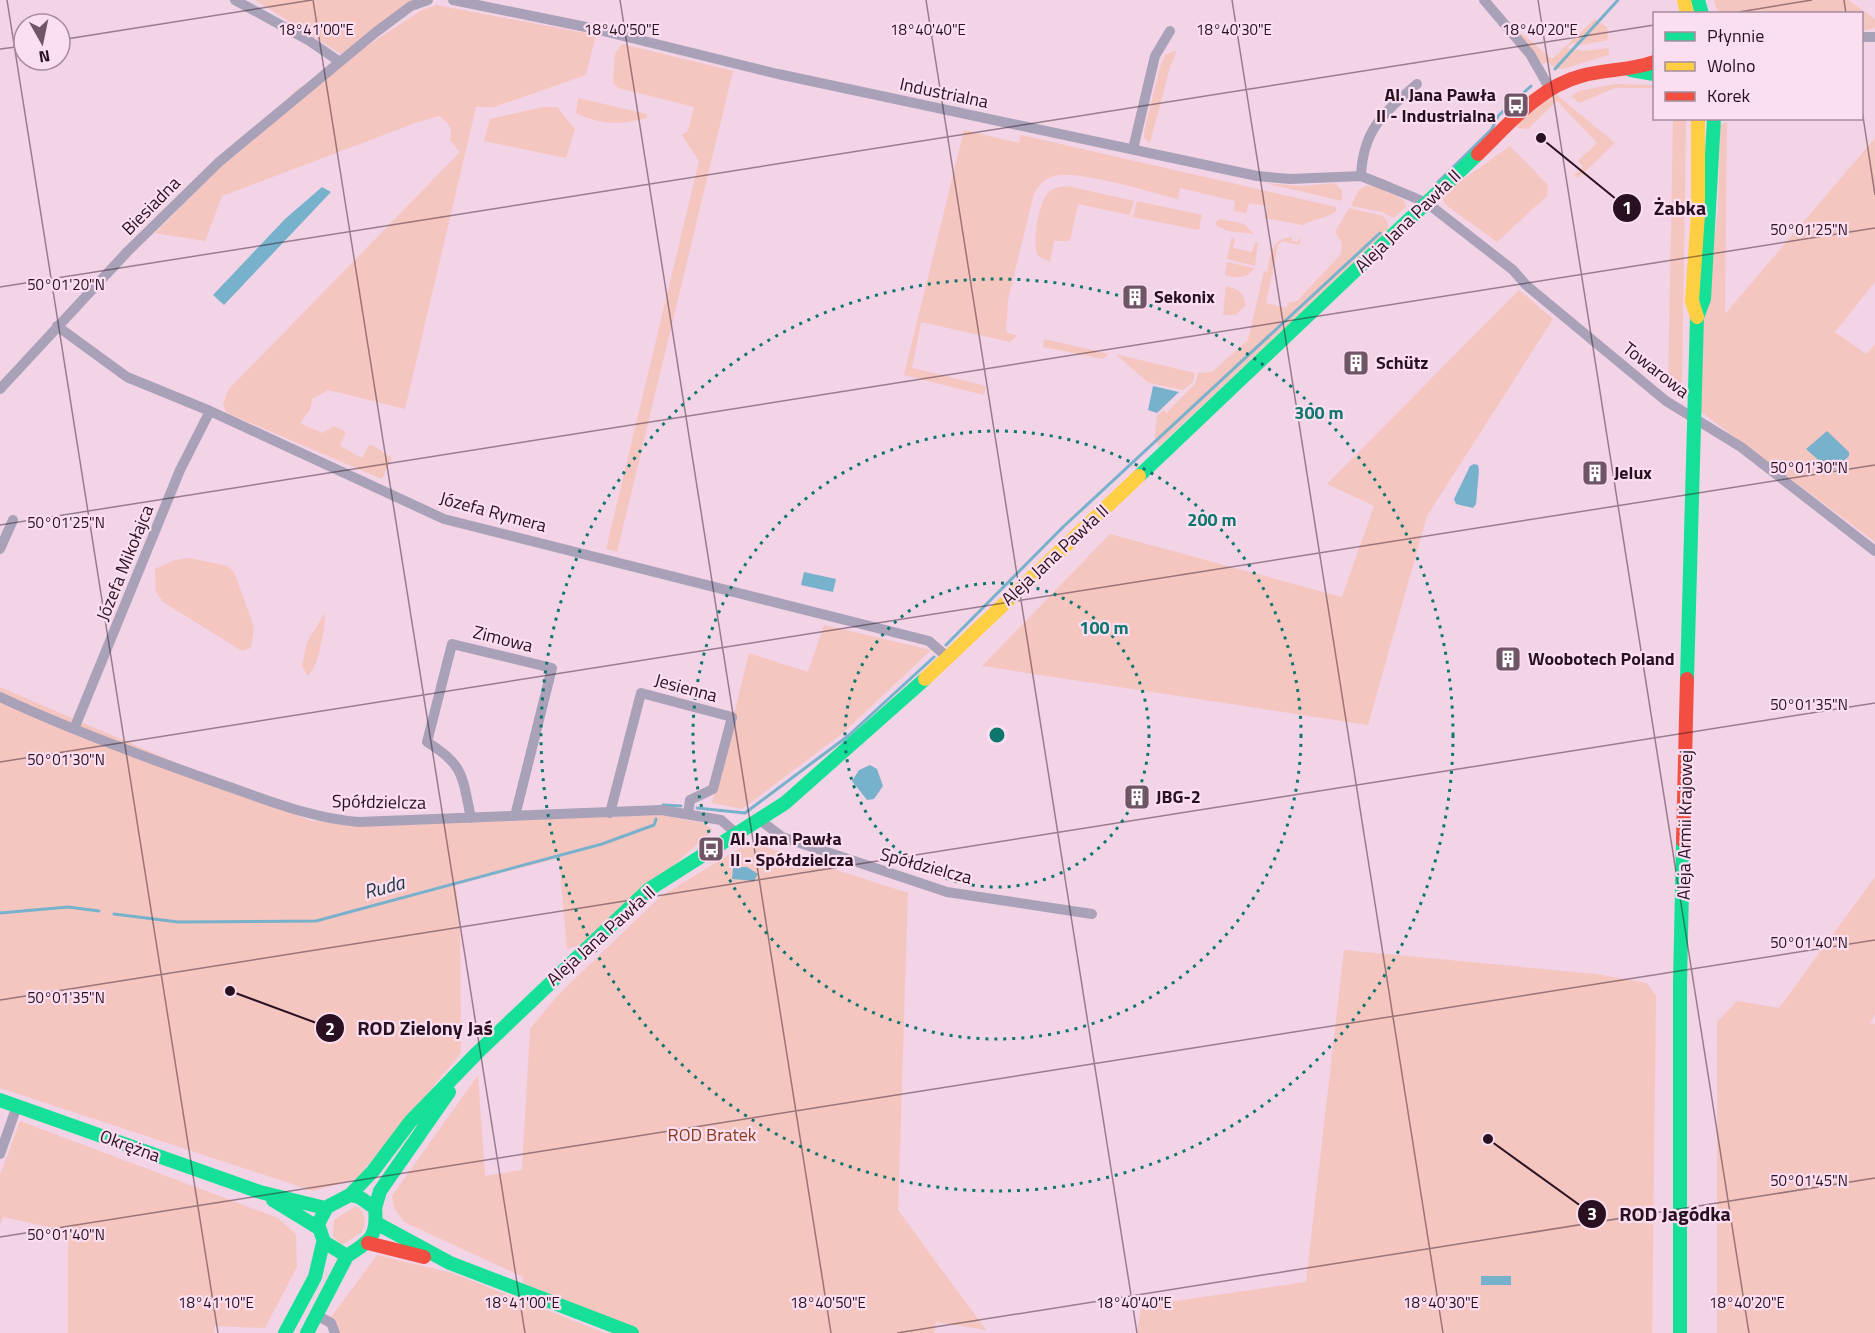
<svg xmlns="http://www.w3.org/2000/svg" width="1875" height="1333" font-family="'Titillium Web',sans-serif">
<rect width="100%" height="100%" fill="#f2d4e6"/>
<path fill="#f5c5c0" d="M 255,0 L 416,0 L 341,54 Z
M 1714,0 L 1848,0 L 1875,19 L 1875,28 L 1862,31 L 1862,14 L 1718,13 Z
M 436,5 L 596,35 L 586,75 L 494,107 L 476,107 L 405,409 L 328,390 L 312,399 L 310,410 L 300,423 L 322,433 L 334,426 L 346,432 L 340,446 L 362,458 L 370,444 L 392,458 L 382,479 L 227,413 L 223,404 L 228,390 L 460,152 L 450,140 C 454,129 448,122 439,116 L 418,122 L 222,196 L 205,241 L 155,233 L 298,88 L 307,85 L 422,10 Z
M 1595,19 L 1607,27 L 1608,40 L 1581,45 L 1572,43 L 1567,48 L 1584,51 L 1609,48 L 1609,55 L 1563,69 L 1557,69 L 1548,62 L 1543,64 L 1508,22 L 1552,59 Z
M 622,44 L 733,71 L 617,552 L 606,549 L 699,161 L 682,135 L 688,131 L 694,107 L 618,88 L 613,83 L 615,54 Z
M 1177,50 L 1170,67 L 1150,143 L 1144,138 L 1144,132 L 1160,67 L 1165,55 Z
M 1615,84 L 1654,85 L 1654,88 L 1615,88 L 1579,103 L 1571,96 L 1579,91 Z
M 1551,90 L 1615,143 L 1578,178 L 1574,175 L 1583,167 L 1578,161 L 1597,143 L 1557,101 L 1528,129 L 1518,128 L 1518,123 Z
M 578,98 L 647,114 L 647,118 C 620,125 601,125 576,113 Z
M 543,107 L 557,107 L 575,129 L 566,158 L 484,141 L 490,119 Z
M 1673,119 L 1686,119 L 1682,382 L 1675,387 L 1668,387 Z
M 1727,122 L 1725,314 L 1875,138 L 1875,282 L 1835,332 L 1866,354 L 1875,344 L 1875,542 L 1700,411 L 1701,342 L 1718,209 L 1720,125 Z
M 964,130 L 1019,143 L 1021,135 L 1336,207 L 1336,211 C 1325,220 1313,218 1303,225 L 1265,218 L 1267,206 L 1249,203 L 1246,213 L 1234,211 L 1235,201 L 1180,188 L 1178,199 C 1151,192 1084,172 1060,175 C 1047,176 1037,185 1033,197 L 1008,300 L 1006,332 L 1017,336 L 1010,342 L 921,322 L 912,368 L 986,386 L 984,395 L 904,375 Z
M 1510,146 L 1548,185 L 1547,196 L 1497,242 L 1446,205 L 1442,198 L 1444,193 Z
M 1265,183 L 1302,186 L 1334,183 L 1342,190 L 1342,201 Z
M 1367,185 L 1395,191 L 1394,195 L 1404,200 L 1406,207 L 1393,218 L 1382,212 L 1351,206 L 1358,191 Z
M 1067,186 L 1134,201 L 1130,215 L 1078,204 L 1070,241 L 1054,241 L 1050,262 L 1038,256 C 1032,245 1038,206 1046,196 C 1051,188 1058,187 1067,186 Z
M 1137,201 L 1202,215 L 1199,230 L 1133,217 Z
M 1349,208 L 1383,216 L 1388,223 L 1388,230 L 1159,446 L 1155,437 L 1157,415 L 1164,410 L 1166,413 L 1195,384 L 1198,373 L 1212,372 L 1248,340 L 1264,271 L 1267,272 C 1271,253 1271,239 1292,237 L 1292,241 L 1298,242 L 1299,238 L 1301,240 L 1299,245 L 1282,241 L 1278,245 L 1266,303 L 1286,308 L 1288,303 L 1297,301 L 1341,254 L 1342,243 L 1335,232 Z
M 1220,219 L 1244,224 L 1254,234 L 1228,231 L 1217,226 L 1216,222 Z
M 1232,236 L 1235,240 L 1233,248 L 1252,252 L 1255,243 L 1258,242 L 1255,266 L 1227,259 Z
M 1227,262 L 1254,268 C 1246,280 1237,278 1225,275 Z
M 1226,286 C 1238,288 1244,293 1246,305 L 1235,315 L 1223,315 Z
M 1519,290 L 1553,319 L 1427,516 L 1368,725 L 982,666 L 1110,534 L 1342,597 L 1374,506 L 1327,484 Z
M 1044,339 L 1109,354 L 1103,359 L 1043,347 Z
M 1115,354 L 1195,373 L 1193,382 L 1183,390 L 1149,383 Z
M 189,558 L 228,566 L 234,572 L 254,627 L 251,648 L 242,651 L 163,602 L 156,592 L 155,569 L 175,560 Z
M 325,613 C 325,628 319,666 308,676 L 302,666 L 307,642 Z
M 824,625 L 931,650 L 843,733 L 742,809 L 712,803 L 749,653 L 808,672 Z
M 0,687 L 311,821 L 450,823 L 660,815 L 703,823 L 713,830 L 587,943 L 567,949 L 559,858 L 456,885 L 460,928 L 461,1053 L 356,1179 L 313,1191 L 0,1088 Z
M 750,842 L 908,893 L 898,1210 L 986,1330 L 936,1322 L 934,1333 L 632,1333 L 522,1292 L 523,1277 L 404,1222 L 394,1208 L 392,1196 L 478,1075 L 485,1176 L 522,1170 L 530,1029 L 557,996 L 661,896 Z
M 1875,877 L 1875,1014 L 1870,1023 L 1875,1024 L 1875,1333 L 1717,1333 L 1717,1022 L 1737,1001 L 1779,1008 Z
M 1344,950 L 1596,974 L 1647,983 L 1656,996 L 1652,1333 L 1137,1333 L 1141,1306 L 1306,1282 Z
M 20,1121 L 278,1218 L 296,1234 L 297,1267 L 265,1328 L 215,1326 L 214,1333 L 68,1333 L 68,1241 L 57,1237 L 58,1229 L 3,1217 L 0,1225 L 0,1175 Z
M 356,1206 C 366,1213 366,1221 362,1232 L 342,1245 L 333,1236 L 334,1220 Z
M 377,1255 L 452,1273 L 605,1333 L 340,1333 L 331,1317 Z"/>
<path fill="#78b1cb" d="M 322,187 L 331,192 L 224,305 L 213,295 L 285,219 Z
M 1153,386 L 1179,392 L 1157,413 L 1148,410 Z
M 1827,431 L 1849,452 L 1849,456 L 1832,472 L 1806,449 Z
M 1474,464 L 1478,465 L 1479,470 L 1476,504 L 1473,508 L 1456,504 L 1454,499 L 1470,466 Z
M 804,572 L 836,579 L 833,592 L 801,585 Z
M 870,765 L 877,769 L 883,786 L 874,799 L 867,800 L 852,781 L 859,770 Z
M 733,867 L 747,867 L 758,874 L 754,881 L 732,879 Z
M 1481,1276 L 1511,1276 L 1511,1285 L 1481,1285 Z"/>
<g fill="none" stroke-linecap="round" stroke-linejoin="round">
<path stroke="#78b1cb" stroke-width="3" d="M 1555,69 L 1618,0
M 1437,183 L 1492,129 L 1498,116 L 1531,86
M 946,645 L 1063,527 L 1380,233
M 663,805 L 681,806
M 697,808 L 745,813 L 848,736 L 934,657
M 0,913 L 68,907 L 99,911
M 114,914 L 178,922 L 316,921 L 602,844 L 654,825 L 656,819"/>
<path stroke="#a9a1b8" stroke-width="10" d="M 235,0 L 308,40 L 340,62
M 453,0 L 591,28 L 778,74 L 1257,176 L 1290,179 L 1361,176 L 1389,187 L 1427,203 L 1513,270 L 1526,285 L 1666,401 L 1741,447 L 1875,551
M 1484,0 L 1530,54 L 1550,89
M 1862,37 L 1875,37
M 1133,149 L 1155,56 L 1170,31
M 1361,176 C 1363,129 1384,113 1417,84
M 57,326 L 127,377 L 210,411 L 444,519 L 929,641 L 947,657
M 0,389 L 127,252 L 219,162 L 376,32 L 411,6 L 428,0
M 0,549 L 13,520
M 0,697 C 71,730 144,757 218,783 C 265,799 309,818 359,822 L 661,810 L 721,820 L 737,834
M 74,729 L 180,470 L 210,411
M 610,813 L 641,693 L 732,717 L 713,789 L 690,800 L 688,814
M 471,818 C 462,777 465,765 427,742 L 452,644 L 552,668 L 515,816
M 760,820 L 782,837 L 947,892 L 1092,914
M 0,1154 L 17,1106
M 316,1315 L 331,1323 L 335,1333"/>
<path stroke="#16e098" stroke-width="14" d="M 1698,0 L 1702,14
M 1631,70 L 1654,74
M 1139,476 L 1478,154
M 1687,679 L 1697,317 L 1704,299 L 1714,118
M 0,1100 L 260,1192 L 325,1208
M 350,1195 L 373,1171 L 410,1122 L 477,1053 L 648,890 L 785,803 L 925,679
M 350,1195 L 359,1197 L 375,1208 C 378,1237 370,1241 347,1256 L 324,1242 L 318,1224 L 327,1207 Z
M 273,1200 L 317,1227
M 375,1208 L 380,1191 L 449,1092
M 378,1224 L 450,1263 L 632,1333
M 285,1333 L 315,1277 L 323,1243
M 307,1333 L 347,1256
M 1680,1333 L 1680,984 L 1683,841"/>
<path stroke="#ffcf43" stroke-width="14" d="M 1684,0 L 1687,14
M 1697,317 L 1692,301 L 1698,214 L 1698,118
M 925,679 L 1139,476"/>
<path stroke="#f24e42" stroke-width="14" d="M 1478,154 C 1508,125 1539,87 1581,76 C 1605,69 1629,71 1654,62
M 1683,841 L 1687,679
M 368,1243 L 424,1257"/>
</g>
<path fill="none" stroke="#2a1121" stroke-width="1.5" stroke-opacity="0.45" d="M 7,0 L 218,1333M 313,0 L 525,1333M 620,0 L 831,1333M 926,0 L 1137,1333M 1232,0 L 1443,1333M 1538,0 L 1749,1333M 1844,0 L 1846,14M 1727,14 L 1812,0M 60,40 L 312,0M 0,49 L 24,46M 1862,110 L 1875,195M 0,287 L 1654,25M 0,525 L 1875,228M 0,762 L 1875,465M 0,1000 L 1875,703M 0,1237 L 1875,940M 897,1333 L 1875,1178"/>
<g fill="none" stroke="#0f766e" stroke-width="3" stroke-dasharray="3 6">
<circle cx="997" cy="735" r="152"/>
<circle cx="997" cy="735" r="304"/>
<circle cx="997" cy="735" r="456"/>
</g>
<defs>
<symbol id="bus-square" viewBox="-11 -11 22 22"><rect x="-9" y="-9" width="18" height="18" rx="4" fill="#705566" stroke="#fbdeef"/><path d="M-5-6H5V4H4V6H2V4H-2V6H-4V4H-5ZM-3.5-4V0h7V-4ZM-3.5 1.2v1.5H-2V1.2ZM2 1.2v1.5H3.5V1.2Z" fill="#fff"/></symbol>
<symbol id="building-square" viewBox="-11 -11 22 22"><rect x="-9" y="-9" width="18" height="18" rx="4" fill="#705566" stroke="#fbdeef"/><path d="M-4-6H4V6H1V3H-1V6H-4ZM-2.5-4.3h1.7v1.8h-1.7ZM.8-4.3h1.7v1.8H.8ZM-2.5-1h1.7V.8h-1.7ZM.8-1h1.7V.8H.8Z" fill="#fff"/></symbol>
</defs>
<g fill-rule="evenodd">
<use href="#bus-square" x="1501" y="90" width="30" height="30"/>
<use href="#building-square" x="1120" y="282" width="30" height="30"/>
<use href="#building-square" x="1341" y="348" width="30" height="30"/>
<use href="#building-square" x="1580" y="458" width="30" height="30"/>
<use href="#building-square" x="1493" y="644" width="30" height="30"/>
<use href="#building-square" x="1122" y="782" width="30" height="30"/>
<use href="#bus-square" x="696" y="834" width="30" height="30"/>
</g>
<g text-anchor="middle" stroke-width="4.5" stroke-linejoin="round" paint-order="stroke">
<g font-size="18" fill="#2a1121" stroke="#fbdeef">
<text transform="translate(944 93) rotate(12)" y="6">Industrialna</text>
<text transform="translate(151 206) rotate(-45)" y="6">Biesiadna</text>
<text transform="translate(1408 221) rotate(-44)" y="6">Aleja Jana Pawła II</text>
<text transform="translate(1656 370) rotate(38)" y="6">Towarowa</text>
<text transform="translate(493 512) rotate(15)" y="6">Józefa Rymera</text>
<text transform="translate(1055 555) rotate(-43)" y="6">Aleja Jana Pawła II</text>
<text transform="translate(125 563) rotate(-68)" y="6">Józefa Mikołajca</text>
<text transform="translate(503 639) rotate(14)" y="6">Zimowa</text>
<text transform="translate(686 688) rotate(15)" y="6">Jesienna</text>
<text transform="translate(379 802) rotate(1)" y="6">Spółdzielcza</text>
<text transform="translate(1685 825) rotate(-89)" y="6">Aleja Armii Krajowej</text>
<text transform="translate(926 866) rotate(15)" y="6">Spółdzielcza</text>
<text transform="translate(601 936) rotate(-42)" y="6">Aleja Jana Pawła II</text>
<text transform="translate(130 1146) rotate(20)" y="6">Okrężna</text>
</g>
<g font-size="18" font-weight="bold" fill="#2a1121" stroke="#fbdeef" text-anchor="start">
<text x="1496" y="101" text-anchor="end">Al. Jana Pawła<tspan x="1496" dy="21">II - Industrialna</tspan></text>
<text x="1154" y="303">Sekonix</text>
<text x="1376" y="369">Schütz</text>
<text x="1614" y="479">Jelux</text>
<text x="1528" y="665">Woobotech Poland</text>
<text x="1156" y="803">JBG-2</text>
<text x="730" y="845">Al. Jana Pawła<tspan x="730" dy="21">II - Spółdzielcza</tspan></text>
</g>
<g font-size="18" fill="#8a3c1c" stroke="#fbdeef">
<text x="712" y="1141">ROD Bratek</text>
</g>
<g font-size="20" font-style="italic" fill="#1e3b45" stroke="#fbdeef">
<text transform="translate(384 887) rotate(-15)" y="7">Ruda</text>
</g>
</g>
<g font-size="15" text-anchor="middle" fill="#2a1121" stroke="#fbdeef" stroke-width="4.5" stroke-linejoin="round" paint-order="stroke">
<text x="1540" y="35">18°40'20"E</text>
<text x="316" y="35">18°41'00"E</text>
<text x="622" y="35">18°40'50"E</text>
<text x="928" y="35">18°40'40"E</text>
<text x="1234" y="35">18°40'30"E</text>
<text x="1809" y="235">50°01'25"N</text>
<text x="66" y="290">50°01'20"N</text>
<text x="1809" y="473">50°01'30"N</text>
<text x="66" y="528">50°01'25"N</text>
<text x="1809" y="710">50°01'35"N</text>
<text x="66" y="765">50°01'30"N</text>
<text x="1809" y="948">50°01'40"N</text>
<text x="66" y="1003">50°01'35"N</text>
<text x="1809" y="1186">50°01'45"N</text>
<text x="66" y="1240">50°01'40"N</text>
<text x="216" y="1308">18°41'10"E</text>
<text x="522" y="1308">18°41'00"E</text>
<text x="828" y="1308">18°40'50"E</text>
<text x="1134" y="1308">18°40'40"E</text>
<text x="1441" y="1308">18°40'30"E</text>
<text x="1747" y="1308">18°40'20"E</text>
</g>
<circle cx="997" cy="735" r="9" fill="#0f766e" stroke="#fbdeef" stroke-width="3"/>
<g font-size="18" text-anchor="middle" font-weight="bold" fill="#0f766e" stroke="#fbdeef" stroke-width="4.5" stroke-linejoin="round" paint-order="stroke">
<text x="1319" y="419">300 m</text>
<text x="1212" y="526">200 m</text>
<text x="1104" y="634">100 m</text>
</g>
<path fill="none" stroke="#2a1121" stroke-width="2" d="M1541 138L1627 208M230 991L330 1028M1488 1139L1592 1214"/>
<g fill="#2a1121" stroke="#fbdeef" stroke-width="2">
<circle cx="1541" cy="138" r="6"/>
<circle cx="230" cy="991" r="6"/>
<circle cx="1488" cy="1139" r="6"/>
<circle cx="1627" cy="208" r="15"/>
<circle cx="330" cy="1028" r="15"/>
<circle cx="1592" cy="1214" r="15"/>
</g>
<g font-size="18" text-anchor="middle" font-weight="bold" fill="#fff">
<text x="1627" y="214">1</text>
<text x="330" y="1035">2</text>
<text x="1592" y="1220">3</text>
</g>
<g font-size="20" text-anchor="middle" font-weight="bold" fill="#2a1121" stroke="#fbdeef" stroke-width="4.5" stroke-linejoin="round" paint-order="stroke">
<text x="1680" y="215">Żabka</text>
<text x="425" y="1035">ROD Zielony Jaś</text>
<text x="1675" y="1221">ROD Jagódka</text>
</g>
<rect x="1653" y="12" width="210" height="108" fill="#fbdeef" stroke="#a78c9d" stroke-width="1.5"/>
<rect x="1665" y="32" width="30" height="9" fill="#16e098" stroke="#a78c9d" stroke-width="1.5"/>
<text x="1707" y="42" font-size="18" fill="#2a1121">Płynnie</text>
<rect x="1665" y="62" width="30" height="9" fill="#ffcf43" stroke="#a78c9d" stroke-width="1.5"/>
<text x="1707" y="72" font-size="18" fill="#2a1121">Wolno</text>
<rect x="1665" y="92" width="30" height="9" fill="#f24e42" stroke="#a78c9d" stroke-width="1.5"/>
<text x="1707" y="102" font-size="18" fill="#2a1121">Korek</text>
<g transform="translate(42 42) rotate(171)"><circle r="28" fill="#fbdeef" stroke="#a78c9d" stroke-width="1.5"/>
<path d="M0-4.5L10 22L0 15L-10 22Z" fill="#705566"/>
<text y="-9" font-size="16" font-weight="bold" text-anchor="middle" fill="#2a1121">N</text>
</g>
</svg>
